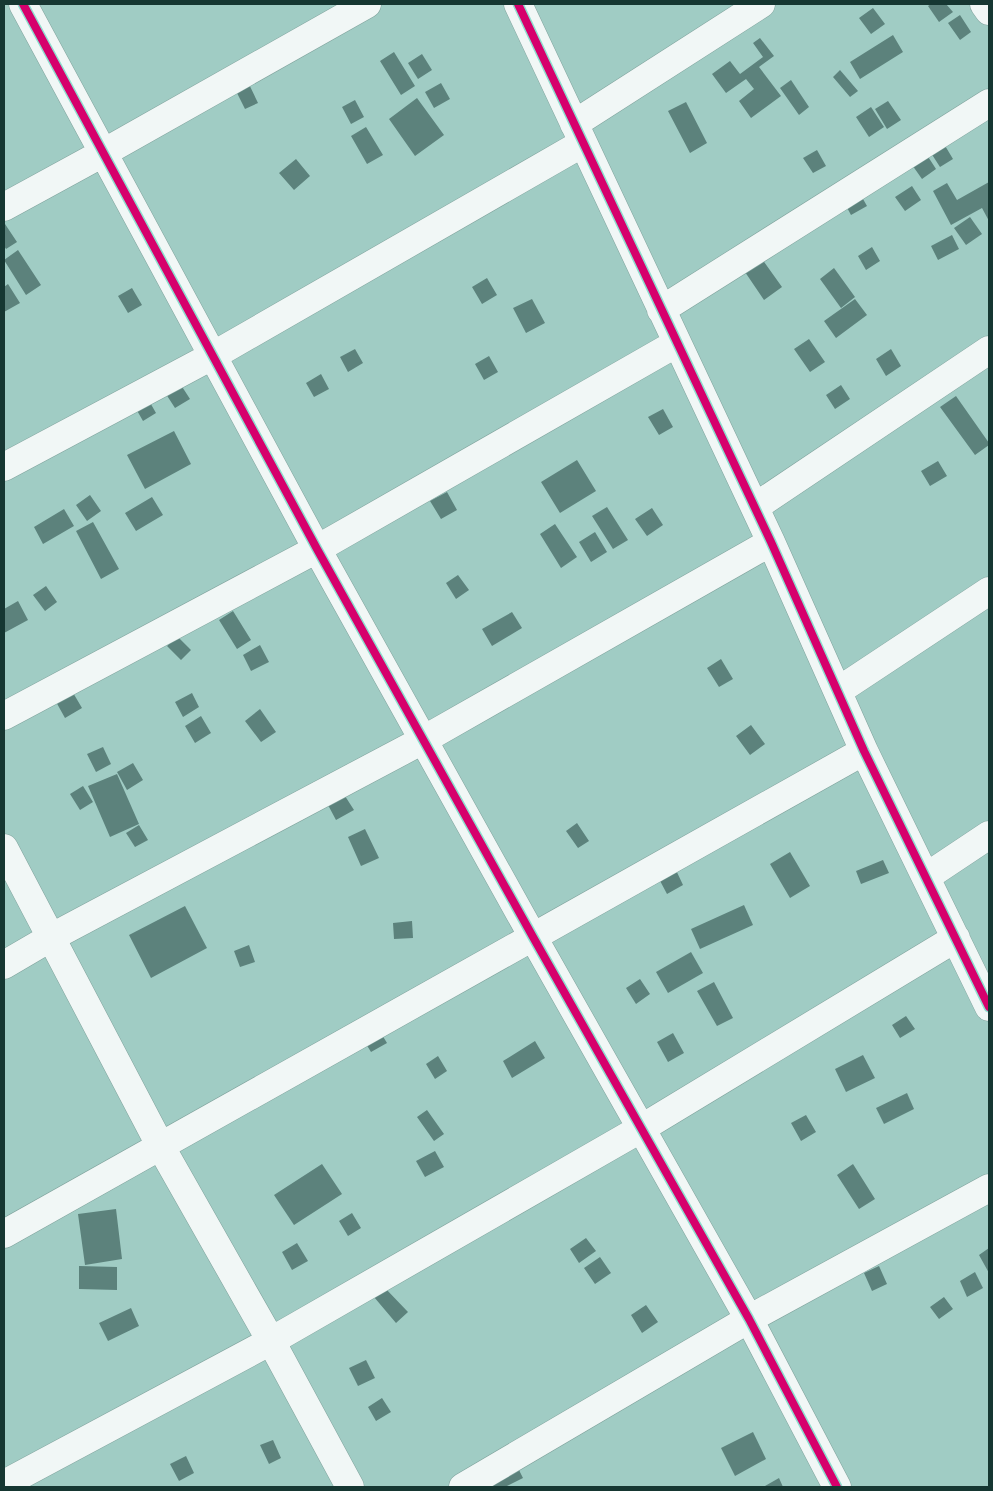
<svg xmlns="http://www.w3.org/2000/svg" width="993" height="1491" font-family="Raleway,sans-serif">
<rect width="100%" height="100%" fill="#a0ccc4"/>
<path fill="#5c827c" d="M 931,4 L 946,4 L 953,12 L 939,22 L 928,6 Z
M 873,8 L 885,24 L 871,34 L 859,18 Z
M 960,15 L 971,32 L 960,40 L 948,23 Z
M 893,35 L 903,52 L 860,79 L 850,62 Z
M 760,38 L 774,56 L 759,67 L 781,96 L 751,118 L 739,101 L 754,89 L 746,79 L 726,93 L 712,74 L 730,61 L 740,74 L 763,57 L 753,43 Z
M 394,52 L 415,86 L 401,95 L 380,61 Z
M 422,54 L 432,70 L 418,79 L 408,63 Z
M 840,70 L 858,91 L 850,97 L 833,77 Z
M 247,80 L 258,103 L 245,109 L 234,87 Z
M 791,80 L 809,107 L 799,115 L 780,88 Z
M 441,83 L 450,99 L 434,108 L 425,92 Z
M 417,98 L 444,135 L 415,156 L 389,119 Z
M 355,100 L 364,117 L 351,124 L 342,107 Z
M 888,101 L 901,120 L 887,129 L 875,109 Z
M 686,102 L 707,143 L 690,153 L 668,111 Z
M 871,107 L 884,127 L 869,137 L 856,117 Z
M 366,127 L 383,155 L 367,164 L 351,136 Z
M 944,144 L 953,159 L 940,167 L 931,153 Z
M 817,150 L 826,166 L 813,173 L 803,158 Z
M 925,152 L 936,169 L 922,179 L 910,162 Z
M 296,159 L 310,176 L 294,190 L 279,173 Z
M 989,182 L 989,221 L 982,208 L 951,225 L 933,191 L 947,183 L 957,200 Z
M 912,186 L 921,200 L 905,211 L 895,197 Z
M 859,192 L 867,206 L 851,215 L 844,202 Z
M 970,217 L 982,234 L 966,245 L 954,228 Z
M 5,224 L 17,242 L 6,249 L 4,246 Z
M 952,235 L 959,249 L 938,260 L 931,246 Z
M 872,247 L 880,261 L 866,270 L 858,256 Z
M 18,250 L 41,285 L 26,295 L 4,260 Z
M 762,259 L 782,287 L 764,300 L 745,272 Z
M 834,268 L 855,297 L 841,308 L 820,279 Z
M 487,278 L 497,295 L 482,304 L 472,287 Z
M 8,284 L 20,303 L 4,312 L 4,287 Z
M 132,288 L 142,305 L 128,313 L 118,296 Z
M 532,299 L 545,323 L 526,333 L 513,308 Z
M 855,299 L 867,315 L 836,338 L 824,321 Z
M 809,339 L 825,362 L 810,372 L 794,349 Z
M 355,349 L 363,363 L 348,372 L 340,357 Z
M 891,349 L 901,366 L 886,376 L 876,359 Z
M 489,356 L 498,372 L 484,380 L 475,364 Z
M 321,374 L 329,389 L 314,397 L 306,383 Z
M 179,382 L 190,399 L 175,408 L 164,391 Z
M 841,385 L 850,399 L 835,409 L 826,395 Z
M 956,396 L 989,443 L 989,445 L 975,455 L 940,407 Z
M 148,399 L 156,413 L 143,421 L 135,407 Z
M 663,409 L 673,427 L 659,435 L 648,417 Z
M 174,431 L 191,464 L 145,489 L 127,455 Z
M 577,460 L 596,491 L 560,513 L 541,482 Z
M 938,461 L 947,476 L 930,486 L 921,471 Z
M 447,492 L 457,510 L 441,519 L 430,501 Z
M 90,495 L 101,511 L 87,521 L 76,505 Z
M 152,497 L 163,515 L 136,531 L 125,513 Z
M 607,507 L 628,540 L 613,549 L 592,516 Z
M 652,508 L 663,525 L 647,536 L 635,519 Z
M 64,509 L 74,526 L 43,544 L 34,527 Z
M 93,522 L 119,569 L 101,579 L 76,531 Z
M 555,524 L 577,557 L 561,568 L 540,534 Z
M 595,532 L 607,552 L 591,562 L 579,542 Z
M 458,575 L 469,590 L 456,599 L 446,583 Z
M 46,586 L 57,602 L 45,611 L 33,595 Z
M 18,601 L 28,620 L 4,633 L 4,609 Z
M 233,611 L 251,640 L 237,649 L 219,620 Z
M 512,612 L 522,628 L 492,646 L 482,629 Z
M 177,636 L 191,650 L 181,660 L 167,646 Z
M 260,645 L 269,662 L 251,671 L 243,655 Z
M 721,659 L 733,679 L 719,687 L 707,668 Z
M 72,691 L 82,708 L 65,718 L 55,700 Z
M 192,693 L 199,707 L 183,717 L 175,702 Z
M 260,709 L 276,732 L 261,742 L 245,721 Z
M 201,716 L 211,733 L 195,743 L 185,726 Z
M 751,725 L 765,744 L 750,755 L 736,736 Z
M 103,747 L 111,764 L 96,772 L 87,754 Z
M 133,763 L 143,780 L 127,790 L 117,772 Z
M 117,774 L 139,824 L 110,837 L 88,786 Z
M 83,786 L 93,802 L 80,810 L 70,794 Z
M 345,796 L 354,810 L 336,820 L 328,805 Z
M 577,823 L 589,841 L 578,848 L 566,831 Z
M 139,825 L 148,840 L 135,847 L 126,833 Z
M 365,829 L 379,858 L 361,866 L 348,837 Z
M 790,852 L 810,886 L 790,898 L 770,864 Z
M 883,860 L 889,873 L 861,884 L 856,871 Z
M 675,868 L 683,885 L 667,894 L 658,877 Z
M 744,905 L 753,925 L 700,949 L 691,929 Z
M 185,906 L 207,948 L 151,978 L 129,935 Z
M 412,921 L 413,938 L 394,939 L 393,923 Z
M 249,945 L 255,962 L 240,967 L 234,951 Z
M 691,952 L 703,973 L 668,993 L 656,972 Z
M 640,979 L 650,994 L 636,1004 L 626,988 Z
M 714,982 L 733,1018 L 717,1026 L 697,991 Z
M 906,1016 L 915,1029 L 900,1038 L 892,1025 Z
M 376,1025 L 387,1043 L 371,1052 L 360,1034 Z
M 673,1033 L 684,1053 L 668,1062 L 657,1042 Z
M 535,1041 L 545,1058 L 512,1078 L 503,1061 Z
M 863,1055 L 875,1078 L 846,1092 L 835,1069 Z
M 438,1056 L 447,1071 L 435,1079 L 426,1064 Z
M 907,1093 L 914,1109 L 884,1124 L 876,1108 Z
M 427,1110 L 444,1134 L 434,1141 L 417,1117 Z
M 806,1115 L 816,1132 L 801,1141 L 791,1123 Z
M 435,1151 L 444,1167 L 425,1177 L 416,1161 Z
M 322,1164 L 342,1194 L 294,1225 L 274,1195 Z
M 853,1164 L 875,1199 L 859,1209 L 837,1175 Z
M 116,1209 L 122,1259 L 85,1265 L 78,1214 Z
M 352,1213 L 361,1228 L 348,1236 L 339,1221 Z
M 586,1238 L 596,1251 L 579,1263 L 570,1249 Z
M 297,1243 L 308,1261 L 292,1270 L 282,1252 Z
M 989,1248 L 989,1273 L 979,1255 Z
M 600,1257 L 611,1273 L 595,1284 L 584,1268 Z
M 79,1266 L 117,1267 L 117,1290 L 79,1289 Z
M 879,1266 L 887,1284 L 872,1291 L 864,1273 Z
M 975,1272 L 983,1288 L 967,1297 L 960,1281 Z
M 385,1288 L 408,1312 L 396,1323 L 374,1297 Z
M 944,1297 L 953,1309 L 939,1319 L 930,1307 Z
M 646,1305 L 658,1322 L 642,1333 L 631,1315 Z
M 131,1308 L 139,1326 L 108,1341 L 99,1323 Z
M 366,1360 L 375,1378 L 358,1386 L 349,1368 Z
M 382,1398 L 391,1412 L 376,1421 L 368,1407 Z
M 753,1432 L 766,1459 L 735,1476 L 721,1448 Z
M 273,1440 L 281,1458 L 269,1464 L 260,1445 Z
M 186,1456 L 194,1473 L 179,1481 L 170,1464 Z
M 516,1464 L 523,1478 L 505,1487 L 488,1487 Z
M 779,1478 L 783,1487 L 765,1487 L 765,1486 Z"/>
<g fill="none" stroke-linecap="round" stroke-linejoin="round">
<defs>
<path id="minor" d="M 23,4 L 317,549 L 533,937 L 749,1319 L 837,1487
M 518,4 L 771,542 L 864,751 L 989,1007
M 984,4 L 989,11
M 574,124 L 761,4
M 4,207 L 103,153 L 367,4
M 661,310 L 989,103
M 4,467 L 214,355 L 583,143
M 755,507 L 989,350
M 838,691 L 989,591
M 4,716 L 317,549 L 677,343
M 4,848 L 161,1147 L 271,1341 L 350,1487
M 926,877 L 989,835
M 4,965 L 50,938 L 423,740 L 771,542
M 4,1234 L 864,751
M 4,1484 L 271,1341 L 642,1128 L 956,938
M 463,1487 L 749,1319 L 989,1188"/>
</defs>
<use href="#minor" stroke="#7fa29c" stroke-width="29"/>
<use href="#minor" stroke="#f1f7f6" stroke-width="28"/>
<defs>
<path id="cycleway" d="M 23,4 L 317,549 L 533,937 L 749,1319 L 837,1487
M 518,4 L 771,542 L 864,751 L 989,1007"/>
</defs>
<use href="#cycleway" stroke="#8edecf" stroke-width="11"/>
<use href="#cycleway" stroke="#d6006c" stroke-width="8"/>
</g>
<rect width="993" height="1491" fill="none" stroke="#163732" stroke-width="10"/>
</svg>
